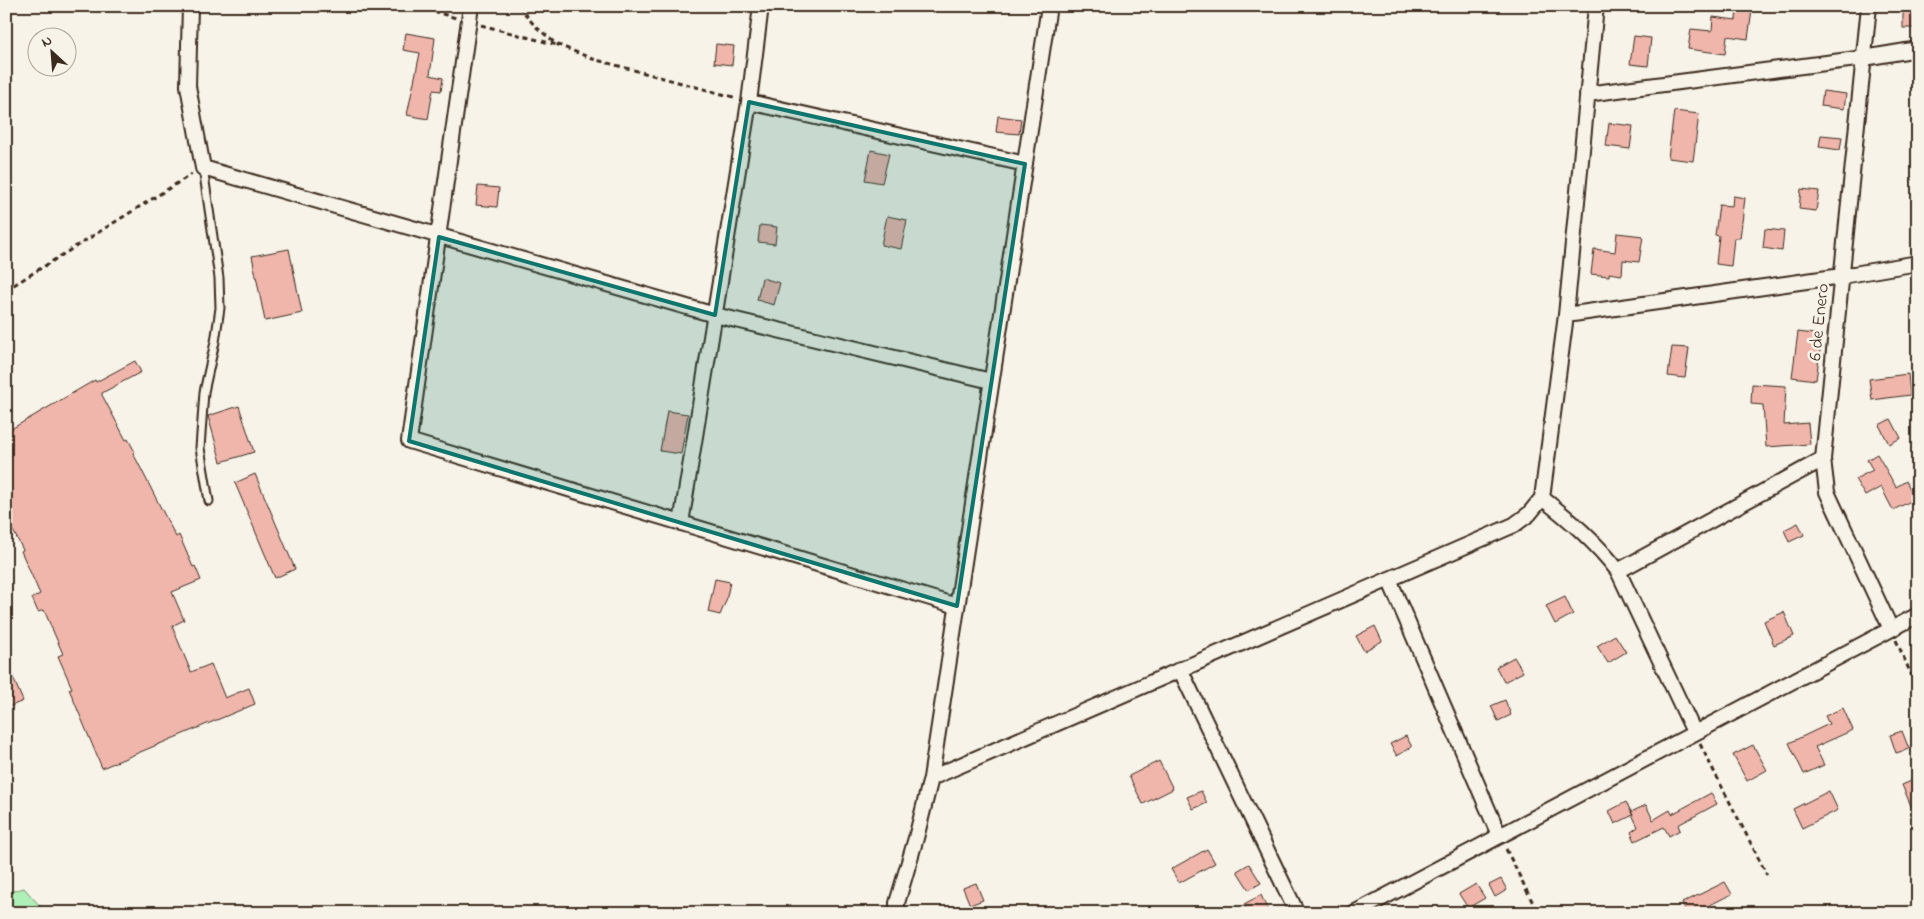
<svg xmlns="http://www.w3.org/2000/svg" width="1924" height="919" font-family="'Indie Flower',sans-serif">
<rect width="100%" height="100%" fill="#f7f3e8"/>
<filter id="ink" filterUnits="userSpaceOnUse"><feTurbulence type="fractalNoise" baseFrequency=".02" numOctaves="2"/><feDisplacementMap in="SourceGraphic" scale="10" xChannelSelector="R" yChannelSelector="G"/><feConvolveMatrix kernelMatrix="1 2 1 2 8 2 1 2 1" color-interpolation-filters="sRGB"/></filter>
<g filter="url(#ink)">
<path fill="#aff0b8" stroke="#758d6b" d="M 24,888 L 46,913 L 6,913 L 6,893 Z"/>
<path fill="#f0b6ac" stroke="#3b2a1e" d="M 1737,8 L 1752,10 L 1748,39 L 1727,36 L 1725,54 L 1688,49 L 1691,29 L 1712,31 L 1713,17 L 1736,20 Z
M 1903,11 L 1918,11 L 1918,28 L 1903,28 Z
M 406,33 L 435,38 L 430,75 L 443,78 L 441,91 L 433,90 L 428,119 L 407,115 L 420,53 L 403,50 Z
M 1634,36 L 1651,38 L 1648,66 L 1630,64 Z
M 716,44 L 734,46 L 732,65 L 714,63 Z
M 1823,91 L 1846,94 L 1844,109 L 1821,106 Z
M 1674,111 L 1699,114 L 1693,161 L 1668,158 Z
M 998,116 L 1021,119 L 1019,134 L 996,132 Z
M 1609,123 L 1633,126 L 1630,149 L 1606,146 Z
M 1821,135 L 1842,137 L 1840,150 L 1819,147 Z
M 871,150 L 889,154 L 882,183 L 865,180 Z
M 478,186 L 499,188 L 497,207 L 476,205 Z
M 1801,189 L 1819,191 L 1816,211 L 1799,209 Z
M 1733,196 L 1745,198 L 1740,238 L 1734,238 L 1731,266 L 1716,264 L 1719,236 L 1715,235 L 1719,205 L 1732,206 Z
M 887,216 L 907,220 L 901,249 L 881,245 Z
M 760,225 L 777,227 L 775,244 L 758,242 Z
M 1765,229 L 1784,231 L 1782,251 L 1763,248 Z
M 1617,233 L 1643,236 L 1639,262 L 1623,260 L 1622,275 L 1609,273 L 1609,276 L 1591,274 L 1594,249 L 1615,252 Z
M 289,249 L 302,313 L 265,321 L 252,256 Z
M 762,278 L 780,283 L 774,305 L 757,300 Z
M 1798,332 L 1822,335 L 1816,380 L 1792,377 Z
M 1672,347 L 1689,348 L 1685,378 L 1668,376 Z
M 135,361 L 141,372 L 102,393 L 102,395 L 126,440 L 128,439 L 135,452 L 133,453 L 163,512 L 176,537 L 179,535 L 193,567 L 195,566 L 201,580 L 172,592 L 184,620 L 172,626 L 191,672 L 211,664 L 225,698 L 249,688 L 255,704 L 102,768 L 69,689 L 72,688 L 58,656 L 63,654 L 44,610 L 38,612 L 32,598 L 40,594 L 21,551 L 23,550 L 6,517 L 6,432 L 95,380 L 96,382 Z
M 1908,374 L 1910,395 L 1872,400 L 1869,379 Z
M 1752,384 L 1786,386 L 1784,425 L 1808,423 L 1810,444 L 1766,447 L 1763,405 L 1751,404 Z
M 239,406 L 254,452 L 221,462 L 208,416 Z
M 667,411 L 688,414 L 681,454 L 660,451 Z
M 1891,419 L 1901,438 L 1889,444 L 1879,425 Z
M 1877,454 L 1896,487 L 1906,481 L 1915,499 L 1893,510 L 1881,487 L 1865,496 L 1855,479 L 1873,470 L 1867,460 Z
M 255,474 L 295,569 L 275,578 L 235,483 Z
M 1798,523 L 1804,535 L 1789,542 L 1784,530 Z
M 715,579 L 730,582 L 726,601 L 720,615 L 708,612 Z
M 1565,597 L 1573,614 L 1555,624 L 1546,606 Z
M 1784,612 L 1794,636 L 1774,645 L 1764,621 Z
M 1375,626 L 1382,641 L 1364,651 L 1356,636 Z
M 1615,635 L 1626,652 L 1608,663 L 1597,646 Z
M 1514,657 L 1523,672 L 1504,682 L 1496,667 Z
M 6,661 L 23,701 L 6,708 Z
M 1505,700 L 1511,715 L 1498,721 L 1491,706 Z
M 1843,708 L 1853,730 L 1815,747 L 1824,765 L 1804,774 L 1789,743 L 1829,724 L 1825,716 Z
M 1902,731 L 1909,749 L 1896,753 L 1890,735 Z
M 1406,736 L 1412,747 L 1397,756 L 1390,744 Z
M 1753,745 L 1767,770 L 1747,781 L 1733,755 Z
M 1159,761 L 1173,789 L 1143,804 L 1129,776 Z
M 1918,778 L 1918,822 L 1902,785 Z
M 1201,791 L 1207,803 L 1193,809 L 1187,797 Z
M 1829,791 L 1838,810 L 1802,828 L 1793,809 Z
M 1711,793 L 1717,804 L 1678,825 L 1680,830 L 1669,836 L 1664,827 L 1635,841 L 1631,832 L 1638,827 L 1631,812 L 1646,805 L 1653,820 L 1670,810 L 1672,814 Z
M 1626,802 L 1633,815 L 1615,824 L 1609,811 Z
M 1207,849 L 1215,863 L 1179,883 L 1171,869 Z
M 1249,864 L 1261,883 L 1249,890 L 1237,871 Z
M 1501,879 L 1507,890 L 1495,897 L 1489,885 Z
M 1725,882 L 1732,894 L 1694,913 L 1686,913 L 1682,903 Z
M 976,883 L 983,900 L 970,905 L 963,888 Z
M 1476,884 L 1485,898 L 1468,908 L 1459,894 Z
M 1261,895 L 1269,913 L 1248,913 L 1244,904 Z"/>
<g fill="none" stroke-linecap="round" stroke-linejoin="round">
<defs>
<path id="lane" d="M 203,168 L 219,278 L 220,308 L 215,342 L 204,392 L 200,448 L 209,501"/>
<path id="street" d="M 190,6 L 188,86 L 203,168 L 715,315 L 991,381
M 471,6 L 409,441 L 957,606
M 1596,6 L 1566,315 L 1542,498 C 1570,520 1596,542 1618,571 L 1694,732
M 1869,6 L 1823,459 L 1827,492 L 1891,629
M 1587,94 L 1864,58 L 1918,49
M 749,102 L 1025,164
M 1566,315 L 1842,276 L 1918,263
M 681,523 L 749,102 L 761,6
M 1618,571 L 1823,459
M 1389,579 L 1499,835
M 1180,669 L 1297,913
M 931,778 L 1514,525 L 1529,514 L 1542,498
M 897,913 L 897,903 L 916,838 L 931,778 L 1049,6
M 1354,913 L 1918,615"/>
</defs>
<use href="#lane" stroke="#3b2a1e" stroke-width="11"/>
<use href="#street" stroke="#3b2a1e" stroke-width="18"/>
<path stroke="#3b2a1e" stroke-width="3" stroke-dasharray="5 4" stroke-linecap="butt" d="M 416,6 L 456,18
M 519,6 L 534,25 L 556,44 L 593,59 L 737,98
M 481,25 L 557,45
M 6,290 L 192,174
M 1896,640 L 1918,690
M 1700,744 L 1767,875
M 1506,849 L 1538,913"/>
<use href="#lane" stroke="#f7f3e8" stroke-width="7"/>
<use href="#street" stroke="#f7f3e8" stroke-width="14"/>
</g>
</g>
<path fill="#0f766e" fill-opacity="0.2" stroke="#0f766e" stroke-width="4" stroke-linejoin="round" d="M 749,102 L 1025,164 L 957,606 L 409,441 L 439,237 L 715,315 Z"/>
<g text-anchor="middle" stroke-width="5" stroke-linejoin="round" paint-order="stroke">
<g font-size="18" fill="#3b2a1e" stroke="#f7f3e8">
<text transform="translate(1818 322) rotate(-84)" y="6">6 de Enero</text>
</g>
</g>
<rect width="1924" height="919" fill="none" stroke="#f7f3e8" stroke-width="25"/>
<rect x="12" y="12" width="1899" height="894" fill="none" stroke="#3b2a1e" stroke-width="2" filter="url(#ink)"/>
<g transform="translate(52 52) rotate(334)"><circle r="24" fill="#f7f3e8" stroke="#aca397"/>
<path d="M0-4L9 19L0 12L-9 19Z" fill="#3b2a1e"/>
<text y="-8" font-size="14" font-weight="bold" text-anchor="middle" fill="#3b2a1e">N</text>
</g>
</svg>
